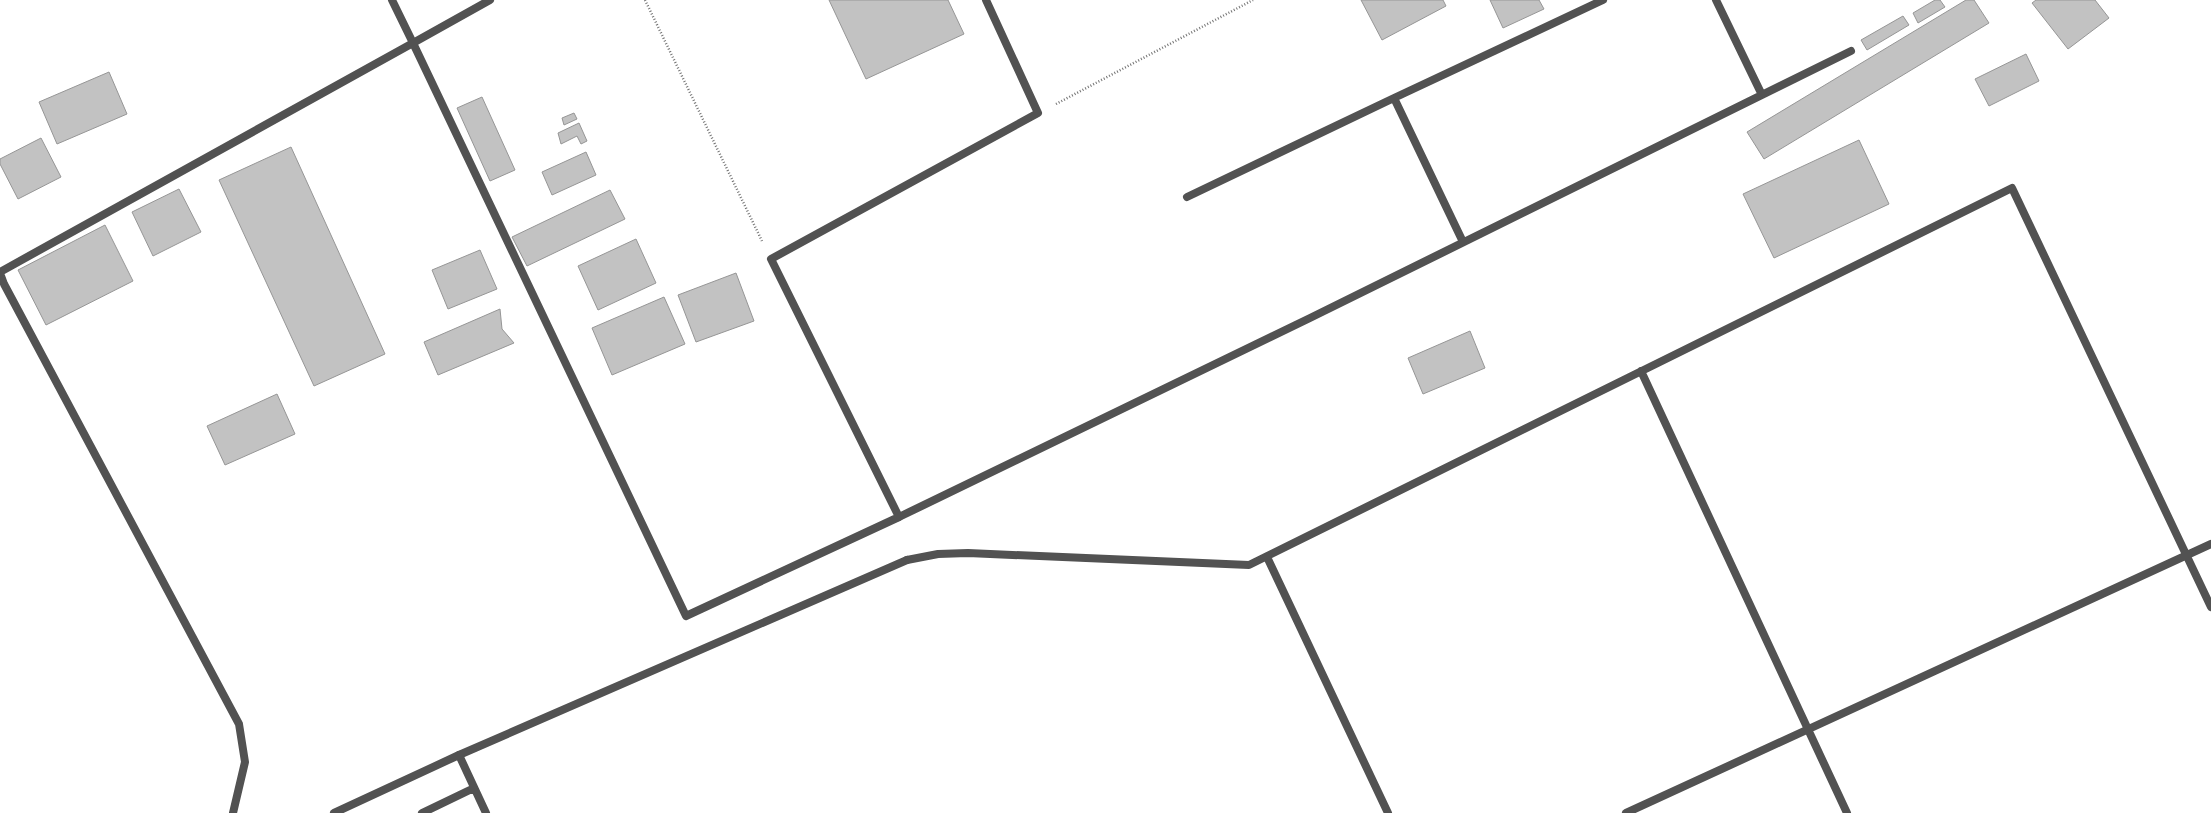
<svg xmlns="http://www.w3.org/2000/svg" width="2211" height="813" font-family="'Alegreya Sans',sans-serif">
<rect width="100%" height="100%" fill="#fff"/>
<path fill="#c2c2c2" stroke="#969696" d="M 829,0 L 948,0 L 964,34 L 866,79 Z
M 1361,0 L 1443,0 L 1446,6 L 1382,40 Z
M 1490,0 L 1539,0 L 1544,9 L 1503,28 Z
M 1935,0 L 1940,0 L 1945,7 L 1918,23 L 1913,13 Z
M 1966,0 L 1974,0 L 1989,23 L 1764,159 L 1747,132 Z
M 2036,0 L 2095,0 L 2109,18 L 2068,49 L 2032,3 Z
M 1903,16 L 1909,25 L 1867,50 L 1861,40 Z
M 2026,54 L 2039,81 L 1989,106 L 1975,79 Z
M 109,72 L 127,114 L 57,144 L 39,102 Z
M 482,97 L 515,170 L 490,181 L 457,108 Z
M 574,113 L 577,119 L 564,125 L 562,118 Z
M 579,123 L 587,141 L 581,144 L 577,136 L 561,144 L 558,133 Z
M 41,138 L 61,177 L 18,199 L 0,164 L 0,159 Z
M 1859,140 L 1889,204 L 1774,258 L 1743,194 Z
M 291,147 L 385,354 L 314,386 L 219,180 Z
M 586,152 L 596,175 L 552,195 L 542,172 Z
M 179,189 L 201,232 L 153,256 L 132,212 Z
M 610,190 L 625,219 L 527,266 L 512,237 Z
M 105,225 L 133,281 L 46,325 L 18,270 Z
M 636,239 L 656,283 L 598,310 L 578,266 Z
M 480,250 L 497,289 L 448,309 L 432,270 Z
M 736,273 L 754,321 L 696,342 L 678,295 Z
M 664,297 L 685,344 L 612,375 L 592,328 Z
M 500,309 L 502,329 L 514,343 L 438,375 L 424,342 Z
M 1470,331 L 1485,368 L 1423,394 L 1408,358 Z
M 277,394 L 295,434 L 225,465 L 207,426 Z"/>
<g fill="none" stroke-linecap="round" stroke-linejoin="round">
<path stroke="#747474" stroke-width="2.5" stroke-dasharray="1 2" stroke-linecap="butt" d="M 645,0 L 762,241
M 1056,104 L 1253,0"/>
<path stroke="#525252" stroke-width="8" d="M 1716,0 L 1762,95
M 1187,197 L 1394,98
M 1463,242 L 1394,98 L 1603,0
M 1641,371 L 1847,813
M 899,517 L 1310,318 L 1851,51
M 1267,557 L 1388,813
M 907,560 L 938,554 L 968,553 L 1249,565 L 2012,188 L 2211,607
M 1626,813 L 2211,544"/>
<path stroke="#525252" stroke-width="8" d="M 392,0 L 413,43 L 490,0
M 0,272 L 413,43 L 686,616 L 899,517 L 771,259 L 1038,113 L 986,0
M 0,273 L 4,284 L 239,724 L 245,762 L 233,813
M 459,755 L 486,813
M 422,813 L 474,788"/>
<path stroke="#525252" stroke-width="8" d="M 334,813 L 459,755 L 907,560"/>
</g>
</svg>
